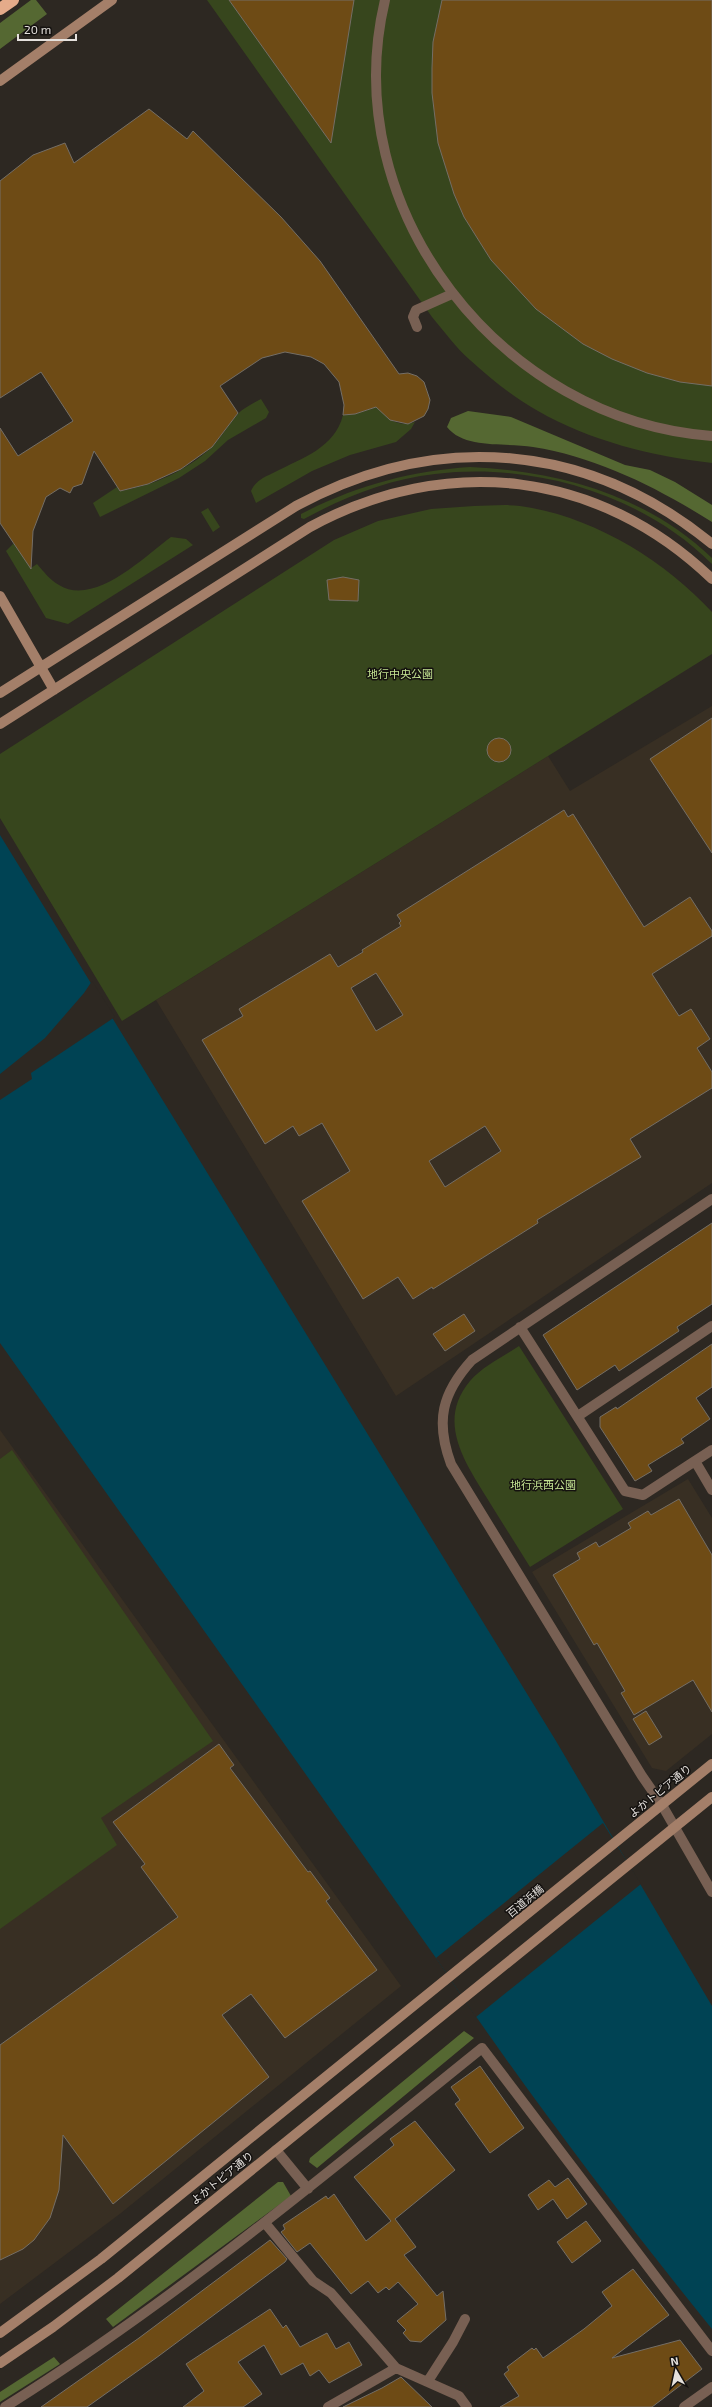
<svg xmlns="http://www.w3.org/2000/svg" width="712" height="2407" font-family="'Exo 2','Noto Sans JP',sans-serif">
<rect width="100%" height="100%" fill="#2d2822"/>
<path fill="#382f23" d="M 712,706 L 712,1183 L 396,1396 L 156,1000 L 548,756 L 570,791 Z
M 0,1430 L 401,1986 L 121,2213 L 0,2304 Z
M 688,1479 L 712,1518 L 712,1734 L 666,1771 L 652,1768 L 532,1572 Z"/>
<path fill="#37461d" d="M 207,0 L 712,0 L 712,466 L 712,463 C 652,456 590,441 538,411 C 514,398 491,379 470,360 C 456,348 444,331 432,317 Z
M 261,399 L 269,412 L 266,418 L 228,440 L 205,461 L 179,478 L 100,517 L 93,503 L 117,487 L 120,491 C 153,486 188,470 213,446 C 222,436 229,424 238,414 C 243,408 254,403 261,399 Z
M 380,406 C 387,421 399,427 415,422 L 411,429 L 396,442 L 350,455 L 312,471 L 256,503 L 251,491 C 256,480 265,477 275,472 C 302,458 335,448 343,415 L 355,414 Z
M 470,467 C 559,471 646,495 712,558 L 712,564 C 642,494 533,462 435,474 C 389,479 344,497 304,519 L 301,518 L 301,514 C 355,486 410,471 470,467 Z
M 474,506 C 489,506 505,504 520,506 C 592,516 663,559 712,612 L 712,654 L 122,1021 L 0,818 L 0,754 L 334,540 L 378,521 L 431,509 Z
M 208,508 L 220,527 L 213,532 L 201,512 Z
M 171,537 L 186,539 L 193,545 L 68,624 L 46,618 L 6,551 L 14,543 L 31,568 L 37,564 C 44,572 50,580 59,585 C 94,607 144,557 171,537 Z
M 519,1346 L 623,1509 L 530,1567 C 517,1546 503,1524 490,1503 C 467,1465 435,1423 470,1381 C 483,1366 503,1357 519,1346 Z
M 12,1450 L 213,1741 L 101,1818 L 117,1845 L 0,1929 L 0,1459 Z"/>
<path fill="#556832" d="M 31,0 L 36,0 L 47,14 L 0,49 L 0,23 Z
M 468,411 L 511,417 L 625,465 L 650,470 L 675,482 L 712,505 L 712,522 C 658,488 597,457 533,447 C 507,442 465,450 447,427 L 451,418 Z
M 464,2031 L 474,2038 L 317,2168 L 309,2162 L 310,2158 Z
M 278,2182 L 283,2182 L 291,2196 L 113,2327 L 106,2319 Z
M 54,2357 L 60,2364 L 0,2402 L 0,2392 Z"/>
<path fill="#004354" d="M 0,835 L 556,1741 L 712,2006 L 712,2329 C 615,2209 522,2086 436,1958 L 0,1343 Z"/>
<path fill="#2d2822" d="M 92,981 L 115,1017 L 31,1073 L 32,1079 L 0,1100 L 0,1074 L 45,1038 L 84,993 Z
M 603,1823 L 641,1884 L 476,2017 L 436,1958 Z"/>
<path fill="#6e4b15" stroke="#746e66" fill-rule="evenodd" d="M 229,0 L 354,0 L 331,143 Z
M 442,0 L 712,0 L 712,386 L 680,382 L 647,373 L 612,359 L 583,344 L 536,309 L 491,260 L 464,217 L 454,194 L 438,143 L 432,93 L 432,68 L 433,42 Z
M 149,109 L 187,139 L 193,131 L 281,217 L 320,261 L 399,374 L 408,373 L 417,376 L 424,382 L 430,400 L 428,409 L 424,416 L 408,424 L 390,420 L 376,407 L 355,414 L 343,415 L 344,405 L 339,382 L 324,364 L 311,357 L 285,352 L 262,358 L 220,386 L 238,413 L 212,447 L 181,469 L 148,484 L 120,491 L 94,451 L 82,484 L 73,487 L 70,493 L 60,488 L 46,497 L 33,531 L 31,569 L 0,523 L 0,428 L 18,456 L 73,421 L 41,372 L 0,398 L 0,181 L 33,155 L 65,143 L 74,163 Z
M 343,577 L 359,580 L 358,601 L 329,600 L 327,580 Z
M 712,718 L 712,853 L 650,759 Z
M487 750a12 12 0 1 1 24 0a12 12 0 1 1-24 0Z
M 564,810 L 568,817 L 573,814 L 644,927 L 690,897 L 712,931 L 712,936 L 652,974 L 679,1016 L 691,1009 L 710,1039 L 697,1048 L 712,1072 L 712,1088 L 630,1139 L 641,1157 L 537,1220 L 538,1223 L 433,1289 L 432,1287 L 413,1299 L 398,1277 L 363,1299 L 302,1201 L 350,1171 L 322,1123 L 299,1136 L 293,1126 L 265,1144 L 202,1040 L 243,1016 L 239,1009 L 330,954 L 338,967 L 363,952 L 362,950 L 401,926 L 399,923 L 401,921 L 397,915 ZM 376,973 L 403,1015 L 376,1031 L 351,988 ZM 485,1126 L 501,1151 L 445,1187 L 429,1161 Z
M 712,1223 L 712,1304 L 677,1327 L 679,1331 L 619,1371 L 615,1365 L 577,1390 L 543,1335 Z
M 464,1314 L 475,1331 L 445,1351 L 433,1334 Z
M 712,1344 L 712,1387 L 696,1398 L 710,1419 L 681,1439 L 684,1443 L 648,1465 L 652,1471 L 635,1481 L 600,1427 L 600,1417 L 616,1407 L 617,1409 Z
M 679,1499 L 712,1555 L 712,1712 L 693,1680 L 634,1715 L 621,1693 L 625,1691 L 597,1643 L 594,1645 L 553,1575 L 580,1559 L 577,1553 L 596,1542 L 599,1547 L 631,1528 L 628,1523 L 648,1511 L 651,1515 Z
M 646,1711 L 662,1737 L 649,1745 L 633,1719 Z
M 219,1744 L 234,1765 L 230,1768 L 308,1872 L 310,1871 L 330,1898 L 326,1901 L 377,1970 L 285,2038 L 251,1994 L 222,2015 L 269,2077 L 113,2204 L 63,2135 L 59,2190 L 50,2218 L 34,2240 L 23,2249 L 0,2260 L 0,2045 L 178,1917 L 141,1867 L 145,1864 L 113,1822 Z
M 480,2066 L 524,2128 L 490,2153 L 455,2104 L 460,2100 L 451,2087 Z
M 415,2121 L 455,2170 L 395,2219 L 416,2247 L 404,2255 L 437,2296 L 443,2291 L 446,2320 L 421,2342 L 410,2341 L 403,2333 L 406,2330 L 397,2321 L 418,2304 L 398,2282 L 389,2290 L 386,2287 L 378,2293 L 368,2281 L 351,2294 L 310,2243 L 297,2252 L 281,2232 L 285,2229 L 283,2225 L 326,2196 L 328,2199 L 334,2194 L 366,2241 L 391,2221 L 354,2177 L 394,2145 L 390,2139 Z
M 568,2178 L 587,2204 L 567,2219 L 553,2199 L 538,2210 L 528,2195 L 549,2180 L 555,2187 Z
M 586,2221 L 601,2241 L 572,2263 L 557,2242 Z
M 270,2240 L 287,2259 L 285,2262 L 156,2358 L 87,2407 L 41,2407 L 139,2338 Z
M 633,2269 L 669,2315 L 612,2358 L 680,2340 L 702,2369 L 652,2407 L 500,2407 L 519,2396 L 504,2374 L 509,2370 L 507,2367 L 532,2348 L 534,2350 L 536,2348 L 543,2358 L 584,2329 L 612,2306 L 602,2292 Z
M 270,2309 L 283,2328 L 286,2325 L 300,2347 L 327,2333 L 336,2349 L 349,2342 L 362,2365 L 329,2383 L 319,2370 L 310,2376 L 303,2363 L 281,2375 L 264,2345 L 238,2362 L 262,2394 L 243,2407 L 183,2407 L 204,2391 L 186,2364 Z
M 401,2377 L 432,2407 L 343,2407 L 382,2388 Z"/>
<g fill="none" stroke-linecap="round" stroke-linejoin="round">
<path stroke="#786053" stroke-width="10" d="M 385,0 C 335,209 502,421 712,436
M 417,327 L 413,317 L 416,310 L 452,294
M 712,1199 L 472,1360 C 442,1393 435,1421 451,1464 L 642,1776 L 662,1805 L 712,1892
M 520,1327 L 625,1491 L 643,1495 L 695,1461
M 578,1416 L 712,1326
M 712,1450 L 695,1461 L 712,1490
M 276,2150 L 308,2189
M 265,2223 L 313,2281 L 331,2293 L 396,2368 L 459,2396 L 467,2407
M 428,2381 L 453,2342 L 465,2319
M 5,2407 C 174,2301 327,2173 482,2048 L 712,2351
M 328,2407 L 396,2368
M 684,2407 L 712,2387"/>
<path stroke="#a47f69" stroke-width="10" d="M 0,81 L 112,0
M 0,596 L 54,690
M 0,693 L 296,506 C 436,430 588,442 712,544
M 0,724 L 310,527 C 446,453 599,470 712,579
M 0,2333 L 101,2259 L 712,1764
M 0,2363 L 53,2327 L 118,2278 L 712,1797"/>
<path stroke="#e5ab8a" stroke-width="12" d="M 0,9 L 13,0"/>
</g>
<g text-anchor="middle" stroke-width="3" stroke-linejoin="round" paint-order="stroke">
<g font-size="11" fill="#c4e492" stroke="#14110f">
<text x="400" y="678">地行中央公園</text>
<text x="543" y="1489">地行浜西公園</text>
</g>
<g font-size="11" fill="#e5e1dd" stroke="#14110f">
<text transform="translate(660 1791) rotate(-39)" y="4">よかトピア通り</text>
<text transform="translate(525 1901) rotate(-39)" y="4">百道浜橋</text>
<text transform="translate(222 2178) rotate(-39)" y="4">よかトピア通り</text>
</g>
</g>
<g transform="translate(676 2371) rotate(351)" stroke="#14110f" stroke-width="3" paint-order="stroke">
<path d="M0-3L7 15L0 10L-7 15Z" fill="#e5e1dd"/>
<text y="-6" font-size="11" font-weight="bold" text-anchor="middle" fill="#e5e1dd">N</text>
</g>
<path d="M18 34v6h58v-6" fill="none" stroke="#e5e1dd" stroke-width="2"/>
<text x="24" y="34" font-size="12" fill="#e5e1dd" stroke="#14110f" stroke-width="3" paint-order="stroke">20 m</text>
</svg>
